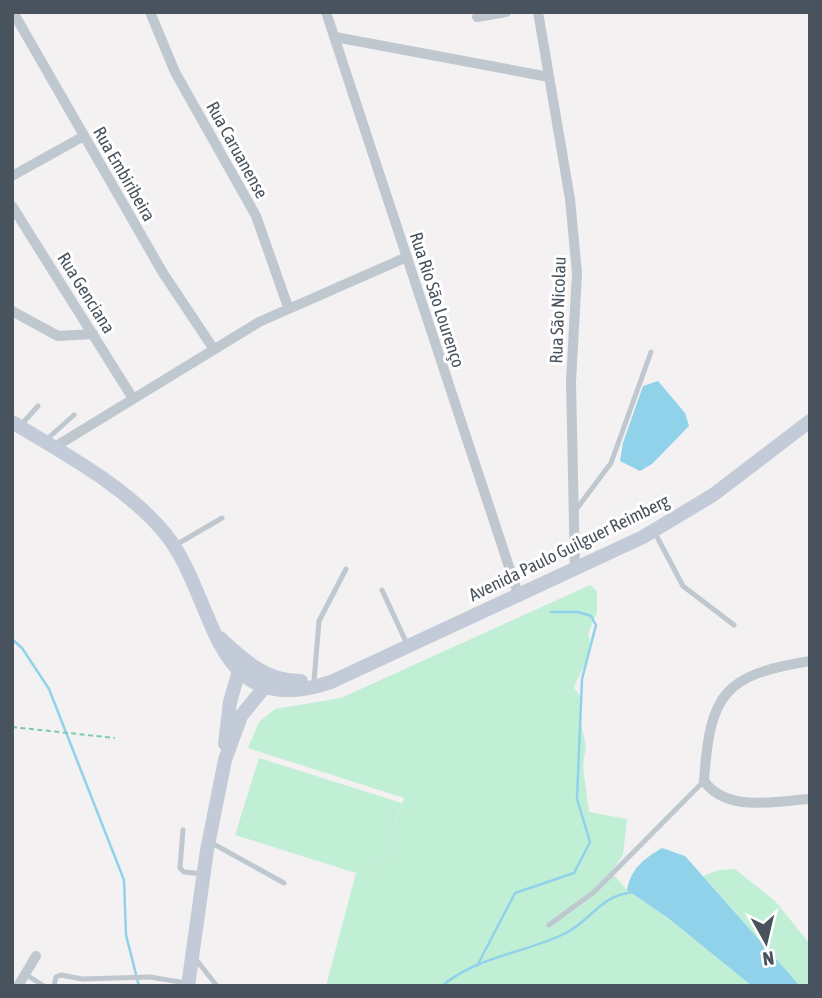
<svg xmlns="http://www.w3.org/2000/svg" width="822" height="998" font-family="'Asap Condensed',sans-serif">
<rect width="100%" height="100%" fill="#f3f1f1"/>
<path fill="#c1efd5" d="M 590,585 L 597,591 L 597,612 L 588,634 C 596,655 579,671 574,688 L 581,697 L 580,719 L 586,746 L 583,766 L 589,812 L 627,819 L 623,855 L 611,872 L 627,890 L 668,918 L 752,986 L 326,986 L 356,873 L 235,835 L 259,758 L 402,803 L 377,879 L 404,798 L 248,748 L 259,722 L 275,709 L 341,698 Z
M 735,869 L 775,901 L 810,944 L 810,986 L 800,986 L 703,876 L 719,870 Z"/>
<path fill="#90d2ea" d="M 658,381 L 685,413 L 689,426 L 652,464 L 640,471 L 620,461 L 623,443 L 643,386 Z
M 662,848 L 685,856 L 800,986 L 752,986 L 668,918 L 627,890 C 631,868 644,859 662,848 Z"/>
<g fill="none" stroke-linecap="round" stroke-linejoin="round">
<path stroke="#90d2ea" stroke-width="2.5" d="M 12,639 L 22,648 L 49,689 L 124,880 L 126,935 L 139,986
M 477,966 L 515,893 L 574,873 L 590,842 L 577,799 L 582,679 L 596,625 L 591,616 L 578,612 L 551,612
M 442,986 C 477,956 526,953 566,933 C 593,919 600,895 634,892"/>
<path stroke="#7acca8" stroke-width="2" stroke-dasharray="5 3.5" stroke-linecap="butt" d="M 12,727 L 115,738"/>
<path stroke="#bfc7cf" stroke-width="5" d="M 22,424 L 38,406
M 46,440 L 74,415
M 575,511 L 611,463 L 651,352
M 655,533 L 683,586 L 734,625
M 174,546 L 222,518
M 382,590 L 407,644
M 314,681 L 319,621 L 346,569
M 183,830 L 180,868 L 184,872 L 203,874
M 210,842 L 284,883
M 549,925 L 594,892 L 704,781
M 194,957 L 217,986
M 25,974 L 44,986
M 54,986 L 56,977 L 61,975 L 82,979 L 150,977 L 186,983"/>
<path stroke="#bfc7cf" stroke-width="10" d="M 13,12 L 163,273 L 213,348
M 150,12 L 175,72 L 256,216 L 288,307
M 326,12 L 519,597
M 538,12 L 570,199 L 577,273 L 571,382 L 575,570
M 477,17 L 506,12
M 335,37 L 549,77
M 12,176 L 84,136
M 12,206 L 132,397
M 12,311 L 58,336 L 93,334
M 53,448 L 259,322 L 407,257
M 810,661 C 723,675 710,694 704,781 C 727,813 775,801 810,799
M 18,986 L 36,956"/>
<path stroke="#c2cbd7" stroke-width="14" d="M 12,422 C 63,453 124,485 163,531 C 219,596 207,724 331,682 L 643,537 L 713,495 L 810,421
M 220,638 C 244,660 266,682 301,681
M 225,744 L 230,702 L 238,674 L 247,671
M 188,986 L 207,850 L 225,760 L 241,716 L 263,689 L 263,673"/>
</g>
<g text-anchor="middle" stroke-width="6" stroke-linejoin="round" paint-order="stroke">
<g font-size="18" fill="#49535e" stroke="#fff">
<text transform="translate(237 150) rotate(61)" y="6">Rua Caruanense</text>
<text transform="translate(124 174) rotate(60)" y="6">Rua Embiribeira</text>
<text transform="translate(86 293) rotate(58)" y="6">Rua Genciana</text>
<text transform="translate(437 300) rotate(72)" y="6">Rua Rio São Lourenço</text>
<text transform="translate(558 310) rotate(-88)" y="6">Rua São Nicolau</text>
<text transform="translate(569 548) rotate(-26)" y="6">Avenida Paulo Guilguer Reimberg</text>
</g>
</g>
<rect width="822" height="998" fill="none" stroke="#49535e" stroke-width="28"/>
<g transform="translate(766 942) rotate(172)" stroke="#ffffff" stroke-width="5" paint-order="stroke">
<path d="M0-5L12 26L0 18L-12 26Z" fill="#49535e"/>
<text y="-10" font-size="19" font-weight="bold" text-anchor="middle" fill="#49535e">N</text>
</g>
</svg>
